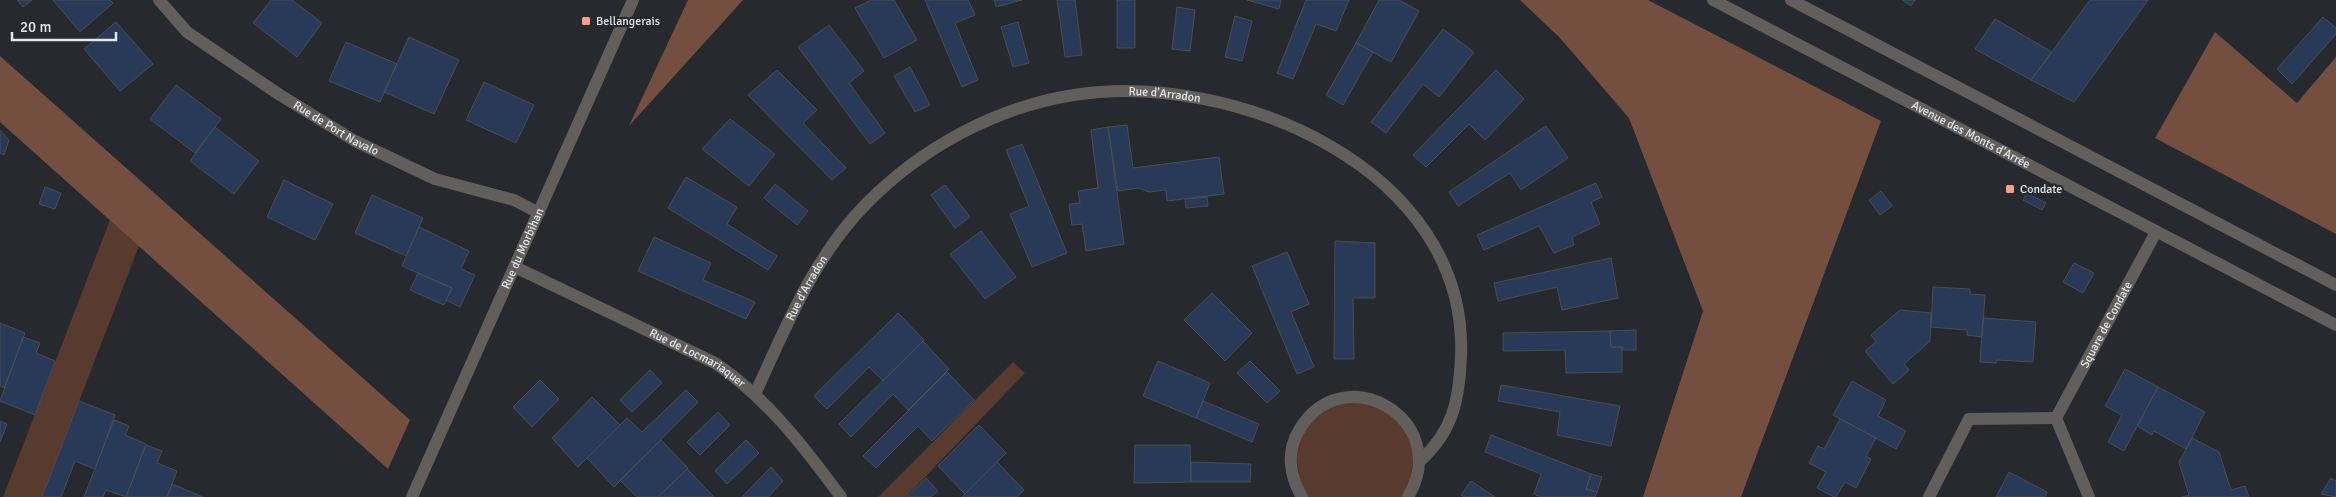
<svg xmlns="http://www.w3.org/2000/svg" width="2336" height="497" font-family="Signika,sans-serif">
<rect width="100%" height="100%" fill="#262a2f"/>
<path fill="#593a2e" d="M 110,220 L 139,246 L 42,497 L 3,497 Z
M 1013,362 L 1025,373 L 906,497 L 878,497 Z
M 1343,397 L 1387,405 L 1416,439 L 1408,497 L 1302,497 L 1294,440 L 1305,420 Z"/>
<path fill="#744e3f" d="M 688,0 L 743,0 L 629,126 Z
M 1520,0 L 1648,0 L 1881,121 L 1741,497 L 1643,497 L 1703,311 L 1629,118 L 1560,38 Z
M 2215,32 L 2297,103 L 2336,57 L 2336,234 L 2155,138 Z
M 0,56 L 410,420 L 388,469 L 0,122 Z"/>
<path fill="#283a58" stroke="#494d53" d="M 17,0 L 32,0 L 23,7 Z
M 53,0 L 110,0 L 113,3 L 80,32 Z
M 271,0 L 292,0 L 322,23 L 297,57 L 253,23 Z
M 871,0 L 894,0 L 917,40 L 884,58 L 855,8 Z
M 925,0 L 968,0 L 975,15 L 955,23 L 978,80 L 962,87 Z
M 994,0 L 1022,0 L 996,7 Z
M 1057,0 L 1075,0 L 1082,55 L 1065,57 Z
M 1117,0 L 1135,0 L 1135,48 L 1117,48 Z
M 1247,0 L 1281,0 L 1279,9 Z
M 1306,0 L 1349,0 L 1336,31 L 1316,24 L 1293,79 L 1277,73 Z
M 1379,0 L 1399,0 L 1419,11 L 1391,62 L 1356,43 Z
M 1902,0 L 1915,0 L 1911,6 Z
M 2090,0 L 2148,0 L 2074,102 L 2031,80 Z
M 1177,7 L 1195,10 L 1190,51 L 1172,49 Z
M 1235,16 L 1252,21 L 1242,61 L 1225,57 Z
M 2323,17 L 2336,28 L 2336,34 L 2292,84 L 2277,69 Z
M 1995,19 L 2052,52 L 2031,80 L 1975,49 Z
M 116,22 L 153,64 L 120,91 L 84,49 Z
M 1018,22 L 1029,63 L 1013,67 L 1001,27 Z
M 829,25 L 864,71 L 849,83 L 885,133 L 870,144 L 798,47 Z
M 1443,29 L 1474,52 L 1439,97 L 1423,84 L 1386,133 L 1371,122 Z
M 409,37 L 459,60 L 434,114 L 384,92 Z
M 346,42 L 397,64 L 380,102 L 329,81 Z
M 1356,43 L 1373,52 L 1343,105 L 1326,95 Z
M 910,67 L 930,105 L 915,112 L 894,76 Z
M 777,70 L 817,110 L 803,123 L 846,168 L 832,180 L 748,95 Z
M 1496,70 L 1524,99 L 1485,140 L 1469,124 L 1426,167 L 1413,155 Z
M 484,82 L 534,105 L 516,143 L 466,120 Z
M 176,85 L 221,119 L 195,153 L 150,119 Z
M 730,119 L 775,154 L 749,186 L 702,149 Z
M 1127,125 L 1133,168 L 1219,157 L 1224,194 L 1167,201 L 1166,190 L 1149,192 L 1138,188 L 1118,191 L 1108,127 Z
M 1546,126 L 1568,158 L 1521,190 L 1510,173 L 1458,206 L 1449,192 Z
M 215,127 L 259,161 L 234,194 L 190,161 Z
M 1108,127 L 1124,244 L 1086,251 L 1082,224 L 1072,225 L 1069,204 L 1080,203 L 1078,191 L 1098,188 L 1091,130 Z
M 0,130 L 9,140 L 4,155 L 0,153 Z
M 1022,144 L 1067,253 L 1032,267 L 1010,214 L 1029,206 L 1006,150 Z
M 686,177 L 737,207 L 727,224 L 777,256 L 768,270 L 668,208 Z
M 284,180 L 333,204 L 315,240 L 267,217 Z
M 1596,183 L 1602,197 L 1591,202 L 1600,224 L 1572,237 L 1574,245 L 1554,253 L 1539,226 L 1484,250 L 1477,235 Z
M 775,184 L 808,211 L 797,225 L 764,198 Z
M 945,185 L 970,217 L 955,228 L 931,195 Z
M 45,187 L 61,193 L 55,209 L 39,204 Z
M 1881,191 L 1892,206 L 1880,215 L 1869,200 Z
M 2027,193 L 2046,203 L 2042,210 L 2023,200 Z
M 372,195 L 423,218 L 406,256 L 355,233 Z
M 1207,197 L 1208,206 L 1186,208 L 1185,199 Z
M 419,227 L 469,251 L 461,269 L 475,275 L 460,307 L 446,300 L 452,288 L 402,266 Z
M 981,231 L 1016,277 L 985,299 L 950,254 Z
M 654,237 L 711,263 L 703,280 L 755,302 L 746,319 L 638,271 Z
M 1335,241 L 1375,243 L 1375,298 L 1353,298 L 1354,359 L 1334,359 Z
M 1287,252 L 1309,304 L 1291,312 L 1314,367 L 1297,374 L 1252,266 Z
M 1611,258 L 1618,298 L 1562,310 L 1557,287 L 1498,301 L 1494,283 Z
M 2074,263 L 2094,273 L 2083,293 L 2063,282 Z
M 418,273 L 452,288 L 444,305 L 410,290 Z
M 1933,287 L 1970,289 L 1970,294 L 1985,295 L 1982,337 L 1967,335 L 1967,330 L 1931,327 Z
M 1212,293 L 1252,333 L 1225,361 L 1184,320 Z
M 1900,310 L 1931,313 L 1930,341 L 1904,364 L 1909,370 L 1893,384 L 1865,351 L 1876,342 L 1871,335 Z
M 898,313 L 924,340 L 883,381 L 869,367 L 827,409 L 814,396 Z
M 1983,318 L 2036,322 L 2033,362 L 1997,360 L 1996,363 L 1980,362 Z
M 0,323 L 25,333 L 4,388 L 0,386 Z
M 1636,330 L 1636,350 L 1622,350 L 1622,347 L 1611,347 L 1610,331 Z
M 1610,331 L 1611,347 L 1622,347 L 1622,372 L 1566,373 L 1565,350 L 1503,351 L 1503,333 Z
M 23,337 L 40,343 L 36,353 L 55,361 L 35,415 L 0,401 Z
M 923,341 L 949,369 L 908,410 L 893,394 L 851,437 L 839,424 Z
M 1158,361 L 1210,383 L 1196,418 L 1143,396 Z
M 1250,361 L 1280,391 L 1267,403 L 1237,373 Z
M 2125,369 L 2158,387 L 2124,451 L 2108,442 L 2122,415 L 2105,406 Z
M 650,370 L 662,383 L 632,412 L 620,400 Z
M 947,372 L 974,400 L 932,441 L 918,426 L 876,468 L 863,456 Z
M 540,380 L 559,399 L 532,427 L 513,407 Z
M 1852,381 L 1886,400 L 1878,416 L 1906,431 L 1896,449 L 1833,415 Z
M 1501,385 L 1620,406 L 1611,446 L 1557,435 L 1560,412 L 1498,401 Z
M 2158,387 L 2205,412 L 2186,449 L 2154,431 L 2152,435 L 2137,426 Z
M 686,390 L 698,402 L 614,487 L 587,458 L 627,418 L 642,432 Z
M 592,397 L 620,425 L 578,467 L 552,438 Z
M 79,401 L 115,415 L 95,469 L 75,461 L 61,497 L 42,497 Z
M 1203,401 L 1259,424 L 1252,442 L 1196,418 Z
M 718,412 L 730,425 L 700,455 L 687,442 Z
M 1840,419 L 1876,438 L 1866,456 L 1871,459 L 1856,488 L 1845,482 L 1836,497 L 1834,497 L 1817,488 L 1826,472 L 1809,463 L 1818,446 L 1824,449 Z
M 114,420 L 129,426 L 125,435 L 146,444 L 126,497 L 106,490 L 103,497 L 84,497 Z
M 0,421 L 7,424 L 0,442 Z
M 979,425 L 1006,453 L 965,494 L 938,466 Z
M 1491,435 L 1591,474 L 1586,489 L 1597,492 L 1595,497 L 1541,497 L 1534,494 L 1541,474 L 1485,452 Z
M 2192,438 L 2219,452 L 2231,490 L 2245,486 L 2249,497 L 2182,497 L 2189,495 L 2179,462 Z
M 661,440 L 688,468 L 658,497 L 637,497 L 620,480 Z
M 746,440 L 759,453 L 727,484 L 715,471 Z
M 146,445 L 162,451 L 157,463 L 177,471 L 167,497 L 126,497 Z
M 1135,445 L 1190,445 L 1191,482 L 1134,483 Z
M 997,462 L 1024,490 L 1017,497 L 962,497 Z
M 1191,462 L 1251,464 L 1250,482 L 1191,482 Z
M 771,467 L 783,481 L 768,497 L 742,497 Z
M 687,469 L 714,497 L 658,497 Z
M 2009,472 L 2047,492 L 2045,497 L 1996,497 Z
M 1591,474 L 1602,477 L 1597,492 L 1586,489 Z
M 926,478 L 938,491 L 931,497 L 907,497 Z
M 2331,478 L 2336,481 L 2336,497 L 2321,494 Z
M 1471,481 L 1495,497 L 1464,497 L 1461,495 Z
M 172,484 L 203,497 L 167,497 Z"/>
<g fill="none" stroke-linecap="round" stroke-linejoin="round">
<g stroke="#615e5c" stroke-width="12">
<path id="s1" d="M 159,0 L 187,32 L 280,95 L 355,141 L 435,179 L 514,200 L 539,213"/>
<path id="s2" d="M 1713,0 L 2336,325"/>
<path d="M 1791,0 L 2336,285"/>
<path id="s3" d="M 515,267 L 715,363 C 766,397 805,448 841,497"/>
<path id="s4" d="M 755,394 C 786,327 813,258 866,204 C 921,148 996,107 1074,95 C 1234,70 1469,169 1461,357 C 1459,401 1453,431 1420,461"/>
<path id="s5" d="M 2056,418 L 2156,232"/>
<path d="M 2056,418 L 2089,497"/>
<path id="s6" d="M 412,497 L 633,0"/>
<path d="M 1302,497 C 1290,477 1286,453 1298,432 C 1342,354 1454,420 1408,497"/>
<path d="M 1929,497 L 1969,419 L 2056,418"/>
</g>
</g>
<g fill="#f2a081" stroke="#262a2f" stroke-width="2">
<rect x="581" y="16" width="10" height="10" rx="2.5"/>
<rect x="2005" y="184" width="10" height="10" rx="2.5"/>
</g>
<g text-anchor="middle" stroke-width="4.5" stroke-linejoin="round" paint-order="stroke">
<g font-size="12" fill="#e4e6ea" stroke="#262a2f" text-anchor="start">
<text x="596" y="25">Bellangerais</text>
<text x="2020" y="193">Condate</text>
</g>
<g font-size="12" fill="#e4e6ea" stroke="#262a2f">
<text dy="4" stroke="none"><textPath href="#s4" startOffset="551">Rue d'Arradon</textPath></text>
<text dy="4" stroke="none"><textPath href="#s1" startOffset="220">Rue de Port Navalo</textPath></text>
<text dy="4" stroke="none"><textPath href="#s2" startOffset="291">Avenue des Monts d'Arrée</textPath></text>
<text dy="4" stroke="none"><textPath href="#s6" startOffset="272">Rue du Morbihan</textPath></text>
<text dy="4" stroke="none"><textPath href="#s4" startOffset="118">Rue d'Arradon</textPath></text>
<text dy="4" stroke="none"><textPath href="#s5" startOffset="106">Square de Condate</textPath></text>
<text dy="4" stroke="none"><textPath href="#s3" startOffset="204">Rue de Locmariaquer</textPath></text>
</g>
</g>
<path d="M12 32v8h104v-8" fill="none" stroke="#e4e6ea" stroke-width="2.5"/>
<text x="20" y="32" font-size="15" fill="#e4e6ea" stroke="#262a2f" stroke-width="4" paint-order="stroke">20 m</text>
</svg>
